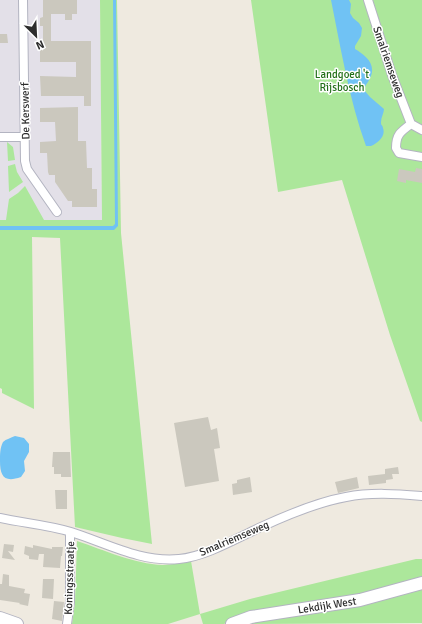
<svg xmlns="http://www.w3.org/2000/svg" width="422" height="624" font-family="Signika,sans-serif">
<rect width="100%" height="100%" fill="#efeae0"/>
<path fill="#e3e0e8" d="M 0,0 L 100,0 L 102,220 L 0,221 Z"/>
<path fill="#ace79b" d="M 100,0 L 117,0 L 121,233 L 152,544 L 122,538 L 75,527 L 60,238 L 32,237 L 34,409 L 2,393 L 2,389 L 0,388 L 0,220 L 6,220 L 9,199 L 18,193 L 25,186 L 44,220 L 102,220 Z
M 251,0 L 422,0 L 422,422 L 420,421 L 390,335 L 342,180 L 278,192 Z
M 7,142 L 13,147 L 15,160 L 8,161 Z
M 15,164 L 17,172 L 23,182 L 9,192 L 8,166 Z
M 77,541 C 104,550 134,564 163,565 C 172,565 182,562 191,561 L 200,614 L 250,599 L 416,559 L 422,559 L 422,580 L 361,595 L 237,618 L 224,624 L 203,624 L 200,614 L 168,624 L 72,624 L 75,603 Z
M 422,586 L 422,623 L 244,624 Z"/>
<path fill="#70c2f4" d="M 113,0 L 116,0 L 118,226 L 114,230 L 0,230 L 0,226 L 113,226 L 115,224 Z
M 331,0 L 349,0 L 351,4 L 350,13 L 353,18 L 359,23 L 362,28 L 361,36 L 355,46 L 355,49 C 365,55 377,64 370,78 C 368,83 365,85 364,90 L 370,97 L 384,109 C 384,113 381,117 381,122 C 381,127 382,123 383,128 C 386,136 378,143 371,146 L 366,146 C 349,99 341,49 331,0 Z
M 15,436 L 24,438 L 29,444 L 29,452 L 24,461 L 25,471 L 21,477 C 4,483 0,476 0,461 C 0,454 0,448 3,442 C 6,439 11,438 15,436 Z"/>
<path fill="#cbc8be" d="M 43,0 L 77,0 L 77,14 L 72,14 L 72,20 L 65,20 L 65,14 L 51,14 L 51,41 L 91,41 L 91,106 L 84,106 L 84,96 L 41,96 L 40,76 L 76,77 L 76,62 L 40,62 L 40,41 L 43,41 L 43,26 L 40,26 L 40,18 L 43,17 Z
M 0,34 L 7,34 L 8,43 L 0,43 Z
M 78,107 L 78,141 L 86,141 L 87,168 L 92,168 L 92,189 L 97,189 L 97,207 L 72,207 L 72,201 L 68,201 L 55,182 L 55,175 L 49,175 L 48,172 L 47,153 L 40,153 L 40,142 L 56,141 L 55,122 L 40,122 L 40,108 Z
M 416,168 L 422,169 L 422,183 L 406,180 L 406,183 L 397,181 L 399,169 L 415,172 Z
M 208,417 L 211,430 L 217,428 L 220,448 L 214,449 L 219,481 L 185,487 L 174,423 Z
M 53,452 L 70,452 L 71,477 L 61,477 L 61,474 L 54,474 L 54,467 L 52,467 Z
M 398,467 L 399,474 L 392,474 L 393,479 L 386,480 L 386,483 L 369,485 L 368,476 L 385,474 L 385,469 Z
M 250,477 L 252,492 L 233,495 L 232,484 L 237,483 L 237,480 Z
M 357,477 L 359,488 L 338,493 L 335,482 Z
M 55,490 L 67,490 L 67,509 L 56,509 Z
M 4,544 L 14,545 L 13,552 L 8,551 L 15,560 L 2,558 Z
M 33,545 L 52,549 L 52,547 L 63,547 L 62,556 L 61,556 L 60,568 L 43,567 L 44,554 L 39,554 L 38,560 L 29,559 L 29,556 L 24,554 L 25,546 L 33,548 Z
M 3,574 L 9,575 L 9,586 L 25,589 L 24,593 L 30,594 L 28,606 L 19,604 L 20,603 L 0,600 L 0,584 L 2,584 Z
M 43,579 L 54,579 L 53,599 L 42,598 Z
M 54,601 L 64,602 L 62,621 L 52,619 Z"/>
<g fill="none" stroke-linecap="round" stroke-linejoin="round">
<defs>
<path id="street" d="M 23,0 L 25,161 L 27,169 L 57,212
M 368,0 L 392,75 L 411,124 L 422,130
M 411,124 C 400,132 396,135 396,148 L 399,153 L 422,157
M 0,137 L 25,137
M 0,518 C 23,523 48,525 71,532 C 106,543 142,563 179,559 C 205,557 237,538 261,527 C 287,515 318,502 346,497 C 371,492 397,494 422,496
M 67,624 L 70,602 L 70,532"/>
<path id="secondary" d="M 0,618 L 17,624
M 232,624 L 251,617 L 360,600 L 422,583"/>
</defs>
<use href="#street" stroke="#b3b4c1" stroke-width="10"/>
<use href="#secondary" stroke="#b3b4c1" stroke-width="14"/>
<use href="#street" stroke="#fff" stroke-width="8"/>
<use href="#secondary" stroke="#fff" stroke-width="12"/>
</g>
<g text-anchor="middle" stroke-width="3" stroke-linejoin="round" paint-order="stroke">
<g font-size="11" fill="#2d2d2d" stroke="#fff">
<text transform="translate(389 62) rotate(71)" y="4">Smalriemseweg</text>
<text transform="translate(25 111) rotate(-91)" y="4">De Kerswerf</text>
<text transform="translate(234 538) rotate(-23)" y="4">Smalriemseweg</text>
<text transform="translate(69 578) rotate(-88)" y="4">Koningsstraatje</text>
<text transform="translate(327 605) rotate(-9)" y="4">Lekdijk West</text>
</g>
<g font-size="11" fill="#216f18" stroke="#fff">
<text x="342" y="78">Landgoed 't<tspan x="342" dy="13">Rijsbosch</tspan></text>
</g>
</g>
<g transform="translate(36 36) rotate(156)" stroke="#ffffff" stroke-width="3" paint-order="stroke">
<path d="M0-3L7 15L0 10L-7 15Z" fill="#2d2d2d"/>
<text y="-6" font-size="11" font-weight="bold" text-anchor="middle" fill="#2d2d2d">N</text>
</g>
</svg>
